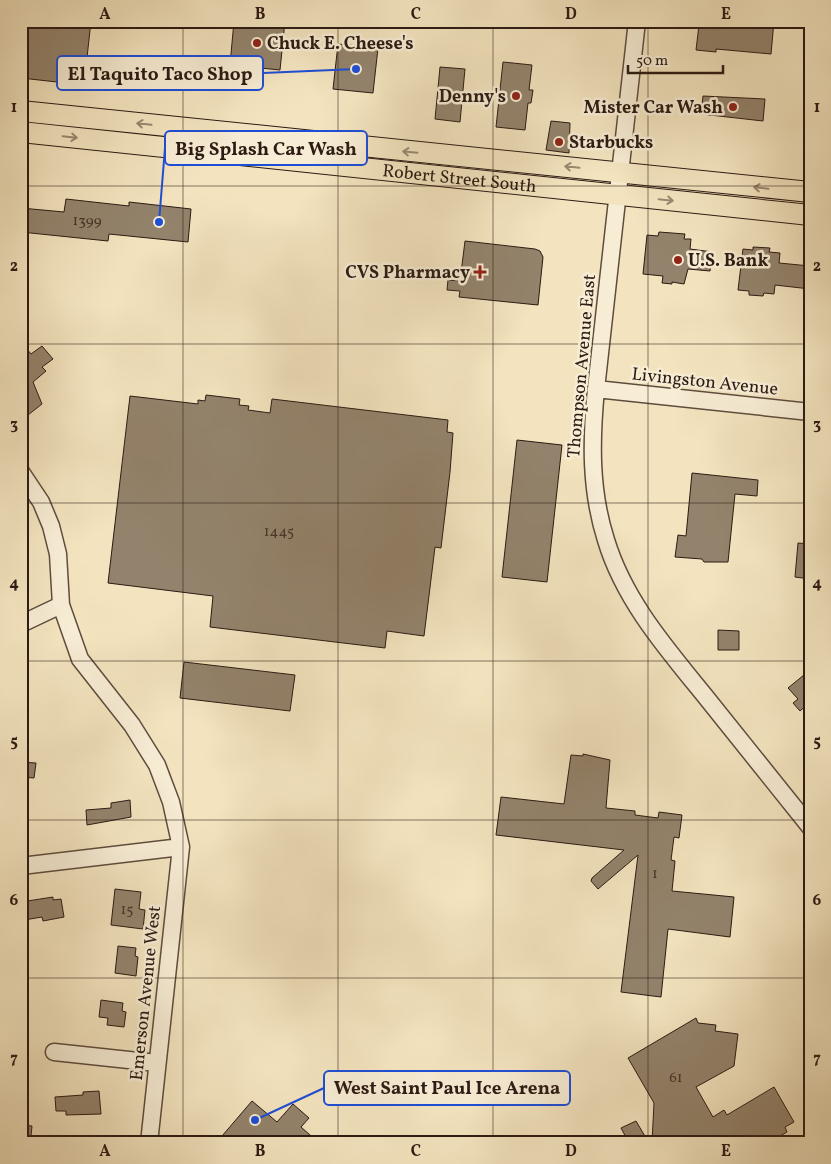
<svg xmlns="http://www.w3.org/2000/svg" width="831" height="1164" font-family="Vollkorn,serif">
<rect width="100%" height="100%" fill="#f3e4bf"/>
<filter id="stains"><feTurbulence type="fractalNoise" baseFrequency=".004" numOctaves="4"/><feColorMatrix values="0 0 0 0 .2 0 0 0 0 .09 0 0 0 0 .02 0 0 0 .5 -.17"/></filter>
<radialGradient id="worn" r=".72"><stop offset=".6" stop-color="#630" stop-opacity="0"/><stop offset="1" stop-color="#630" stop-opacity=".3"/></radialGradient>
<path fill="#93836c" stroke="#2c1a13" d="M 21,21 L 91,21 L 84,85 L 21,78 Z
M 234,21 L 285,21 L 280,70 L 230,65 Z
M 708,21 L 774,21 L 771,54 L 716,49 L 716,52 L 696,50 L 699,25 L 708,26 Z
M 338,44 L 378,48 L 373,93 L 333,89 Z
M 503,62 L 532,65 L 529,90 L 533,90 L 531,103 L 528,103 L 525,130 L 496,127 Z
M 440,67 L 465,69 L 460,122 L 435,119 Z
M 703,96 L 765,99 L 763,121 L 701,114 Z
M 551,121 L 570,123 L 569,153 L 546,150 Z
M 66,199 L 129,206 L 129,202 L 191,209 L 188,242 L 109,234 L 108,241 L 21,232 L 21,208 L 64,212 Z
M 659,232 L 685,234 L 684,239 L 691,239 L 690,249 L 713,252 L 710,271 L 688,269 L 684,284 L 672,282 L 672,284 L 662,283 L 663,276 L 643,274 L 647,235 L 658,236 Z
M 465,241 L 535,249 L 540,251 L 543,257 L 538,305 L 459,297 L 460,291 L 447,290 L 448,280 L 460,281 Z
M 753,247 L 770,248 L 769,252 L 780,253 L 779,263 L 810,266 L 810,289 L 775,285 L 774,294 L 764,293 L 763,296 L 749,295 L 749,291 L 738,290 L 743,249 L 753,250 Z
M 21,342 L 31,354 L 42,346 L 53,359 L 42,367 L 46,371 L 33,382 L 42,404 L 28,415 L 21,406 Z
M 206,395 L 240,399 L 239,405 L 249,406 L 248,410 L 270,413 L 272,399 L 448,420 L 447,432 L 453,433 L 450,472 L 441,548 L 435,547 L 424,636 L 387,631 L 385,648 L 210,627 L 213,596 L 108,583 L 130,396 L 198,404 L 198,400 L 205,401 Z
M 517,440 L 562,445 L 547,582 L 502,577 Z
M 692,473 L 758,480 L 757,496 L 735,494 L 728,562 L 704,562 L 702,559 L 675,557 L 678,535 L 686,536 Z
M 798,543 L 810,544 L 810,579 L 795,577 Z
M 718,630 L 739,631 L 739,650 L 718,650 Z
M 184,662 L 295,675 L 290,711 L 180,698 Z
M 810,670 L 810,702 L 800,711 L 793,703 L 798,699 L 788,688 Z
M 583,754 L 610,760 L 606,808 L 635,811 L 635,815 L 658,818 L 659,812 L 682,815 L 679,838 L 674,837 L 671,860 L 675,861 L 672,891 L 734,897 L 730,937 L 668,929 L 661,997 L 621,992 L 638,855 L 598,889 L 591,881 L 592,878 L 624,850 L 496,835 L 501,797 L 564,804 L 571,755 L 583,756 Z
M 21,762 L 36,763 L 34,778 L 21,777 Z
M 130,800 L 131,817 L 87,825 L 86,810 L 111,808 L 111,803 Z
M 115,889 L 141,892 L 139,909 L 145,910 L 143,929 L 111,925 Z
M 53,897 L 53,900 L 61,899 L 64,917 L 43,921 L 42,917 L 24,920 L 21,902 Z
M 118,946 L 136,948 L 135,956 L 138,957 L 136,976 L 115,973 Z
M 101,1000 L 123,1003 L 122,1011 L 126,1012 L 124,1027 L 107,1025 L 108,1018 L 99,1017 Z
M 696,1018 L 698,1023 L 716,1025 L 715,1031 L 738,1034 L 734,1066 L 696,1087 L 713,1117 L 724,1110 L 727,1115 L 774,1087 L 794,1122 L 785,1127 L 787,1132 L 768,1143 L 765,1137 L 755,1143 L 652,1143 L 654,1103 L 628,1058 Z
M 99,1091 L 101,1114 L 66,1115 L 66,1111 L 56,1111 L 55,1097 L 83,1095 L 83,1092 Z
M 252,1101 L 277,1122 L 293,1104 L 309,1118 L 301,1127 L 319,1143 L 216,1143 Z
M 636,1121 L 649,1143 L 629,1143 L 621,1128 Z
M 21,1125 L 32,1126 L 31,1136 L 21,1135 Z"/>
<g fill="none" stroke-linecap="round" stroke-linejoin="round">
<defs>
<path id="minor" d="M 637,21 L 596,389 C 591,441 590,490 606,540 C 624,600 666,648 705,696 C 740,740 775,783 810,827
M 596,389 L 810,412
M 21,472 L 41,502 L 51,526 L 58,554 L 61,605 L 80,659 L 132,725 L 157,765 L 171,802 L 181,847 L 149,1143
M 21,624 L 61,605
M 21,866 L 181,847
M 54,1052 L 157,1063"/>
<g id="major">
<path d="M 21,111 L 810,192"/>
<path id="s1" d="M 21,132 L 810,215"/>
</g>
</defs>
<use href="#minor" stroke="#5e4c3e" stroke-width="19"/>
<use href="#major" stroke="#2c1a13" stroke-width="22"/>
<use href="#minor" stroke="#f7edd5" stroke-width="16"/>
<use href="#major" stroke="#f3e4bf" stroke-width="20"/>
</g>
<defs><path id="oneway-shaft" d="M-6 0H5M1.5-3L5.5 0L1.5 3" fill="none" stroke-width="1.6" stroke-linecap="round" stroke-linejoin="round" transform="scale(1.25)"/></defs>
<g stroke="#998972">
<use href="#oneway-shaft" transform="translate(144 124) rotate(-174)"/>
<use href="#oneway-shaft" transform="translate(70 137) rotate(6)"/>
<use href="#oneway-shaft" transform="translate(410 152) rotate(-175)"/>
<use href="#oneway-shaft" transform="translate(572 167) rotate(-174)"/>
<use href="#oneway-shaft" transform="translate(761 188) rotate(-174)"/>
<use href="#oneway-shaft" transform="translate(666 200) rotate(6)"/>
</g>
<path fill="none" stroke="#2c1a13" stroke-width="1" stroke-opacity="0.55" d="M 183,21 L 183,1143M 338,21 L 338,1143M 493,21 L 493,1143M 648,21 L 648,1143M 21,186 L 810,186M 21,344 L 810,344M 21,503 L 810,503M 21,661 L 810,661M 21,820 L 810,820M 21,978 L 810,978"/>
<g fill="#8f2418" stroke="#f7edd5" stroke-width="2">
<circle cx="257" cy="43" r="5"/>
<circle cx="516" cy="96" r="5"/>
<circle cx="733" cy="107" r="5"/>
<circle cx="559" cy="142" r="5"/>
<circle cx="678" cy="260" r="5"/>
<path d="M477.5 264.5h5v5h5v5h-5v5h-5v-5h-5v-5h5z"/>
</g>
<g text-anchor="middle" stroke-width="5" stroke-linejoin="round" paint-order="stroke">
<g font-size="15" fill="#463429">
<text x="87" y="225">1399</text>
<text x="279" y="536">1445</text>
<text x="655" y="878">1</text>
<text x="127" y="914">15</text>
<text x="676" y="1082">61</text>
</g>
<g font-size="18" font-weight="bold" fill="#2c1a13" stroke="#f7edd5" text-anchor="start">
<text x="267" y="49">Chuck E. Cheese's</text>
<text x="506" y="102" text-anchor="end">Denny's</text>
<text x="723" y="113" text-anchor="end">Mister Car Wash</text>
<text x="569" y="148">Starbucks</text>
<text x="688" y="266">U.S. Bank</text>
<text x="470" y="278" text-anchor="end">CVS Pharmacy</text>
</g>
<g font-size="18" fill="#2c1a13" stroke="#f7edd5">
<text dy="6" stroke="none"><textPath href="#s1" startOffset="441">Robert Street South</textPath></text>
<text transform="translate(581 366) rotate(-85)" y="6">Thompson Avenue East</text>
<text transform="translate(705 381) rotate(6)" y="6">Livingston Avenue</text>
<text transform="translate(145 993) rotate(-84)" y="6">Emerson Avenue West</text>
</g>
</g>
<path fill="none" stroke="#1d4ed8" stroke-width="2" d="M356 69L263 73M159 222L165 148M255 1120L324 1088"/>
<g fill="#1d4ed8" stroke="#f7edd5" stroke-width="2">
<circle cx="356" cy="69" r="5"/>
<circle cx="159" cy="222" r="5"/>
<circle cx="255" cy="1120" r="5"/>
</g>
<g fill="#f7edd5" stroke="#1d4ed8" stroke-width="2">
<rect x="57" y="56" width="206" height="34" rx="5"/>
<rect x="165" y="131" width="202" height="34" rx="5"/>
<rect x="324" y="1071" width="246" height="34" rx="5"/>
</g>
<g font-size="19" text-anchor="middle" font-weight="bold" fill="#2c1a13">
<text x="160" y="80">El Taquito Taco Shop</text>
<text x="266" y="155">Big Splash Car Wash</text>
<text x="447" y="1094">West Saint Paul Ice Arena</text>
</g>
<rect width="831" height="1164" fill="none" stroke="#f3e4bf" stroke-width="55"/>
<path d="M628 65v8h95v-8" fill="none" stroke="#2c1a13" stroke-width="2.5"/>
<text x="636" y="65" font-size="15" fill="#2c1a13" stroke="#f7edd5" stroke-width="4" paint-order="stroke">50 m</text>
<rect x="28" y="28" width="776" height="1108" fill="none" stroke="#2c1a13" stroke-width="2"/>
<g font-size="16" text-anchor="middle" font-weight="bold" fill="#2c1a13">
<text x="105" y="19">A</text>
<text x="260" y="19">B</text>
<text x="416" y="19">C</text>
<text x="571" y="19">D</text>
<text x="726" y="19">E</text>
<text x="14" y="112">1</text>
<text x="817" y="112">1</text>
<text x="14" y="271">2</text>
<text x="817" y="271">2</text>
<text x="14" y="429">3</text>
<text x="817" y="429">3</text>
<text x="14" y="588">4</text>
<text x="817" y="588">4</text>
<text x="14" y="746">5</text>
<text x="817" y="746">5</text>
<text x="14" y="905">6</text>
<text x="817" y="905">6</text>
<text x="14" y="1063">7</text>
<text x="817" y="1063">7</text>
<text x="105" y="1156">A</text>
<text x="260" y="1156">B</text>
<text x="416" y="1156">C</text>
<text x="571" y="1156">D</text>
<text x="726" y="1156">E</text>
</g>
<rect width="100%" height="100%" filter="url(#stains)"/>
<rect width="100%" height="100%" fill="url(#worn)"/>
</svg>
